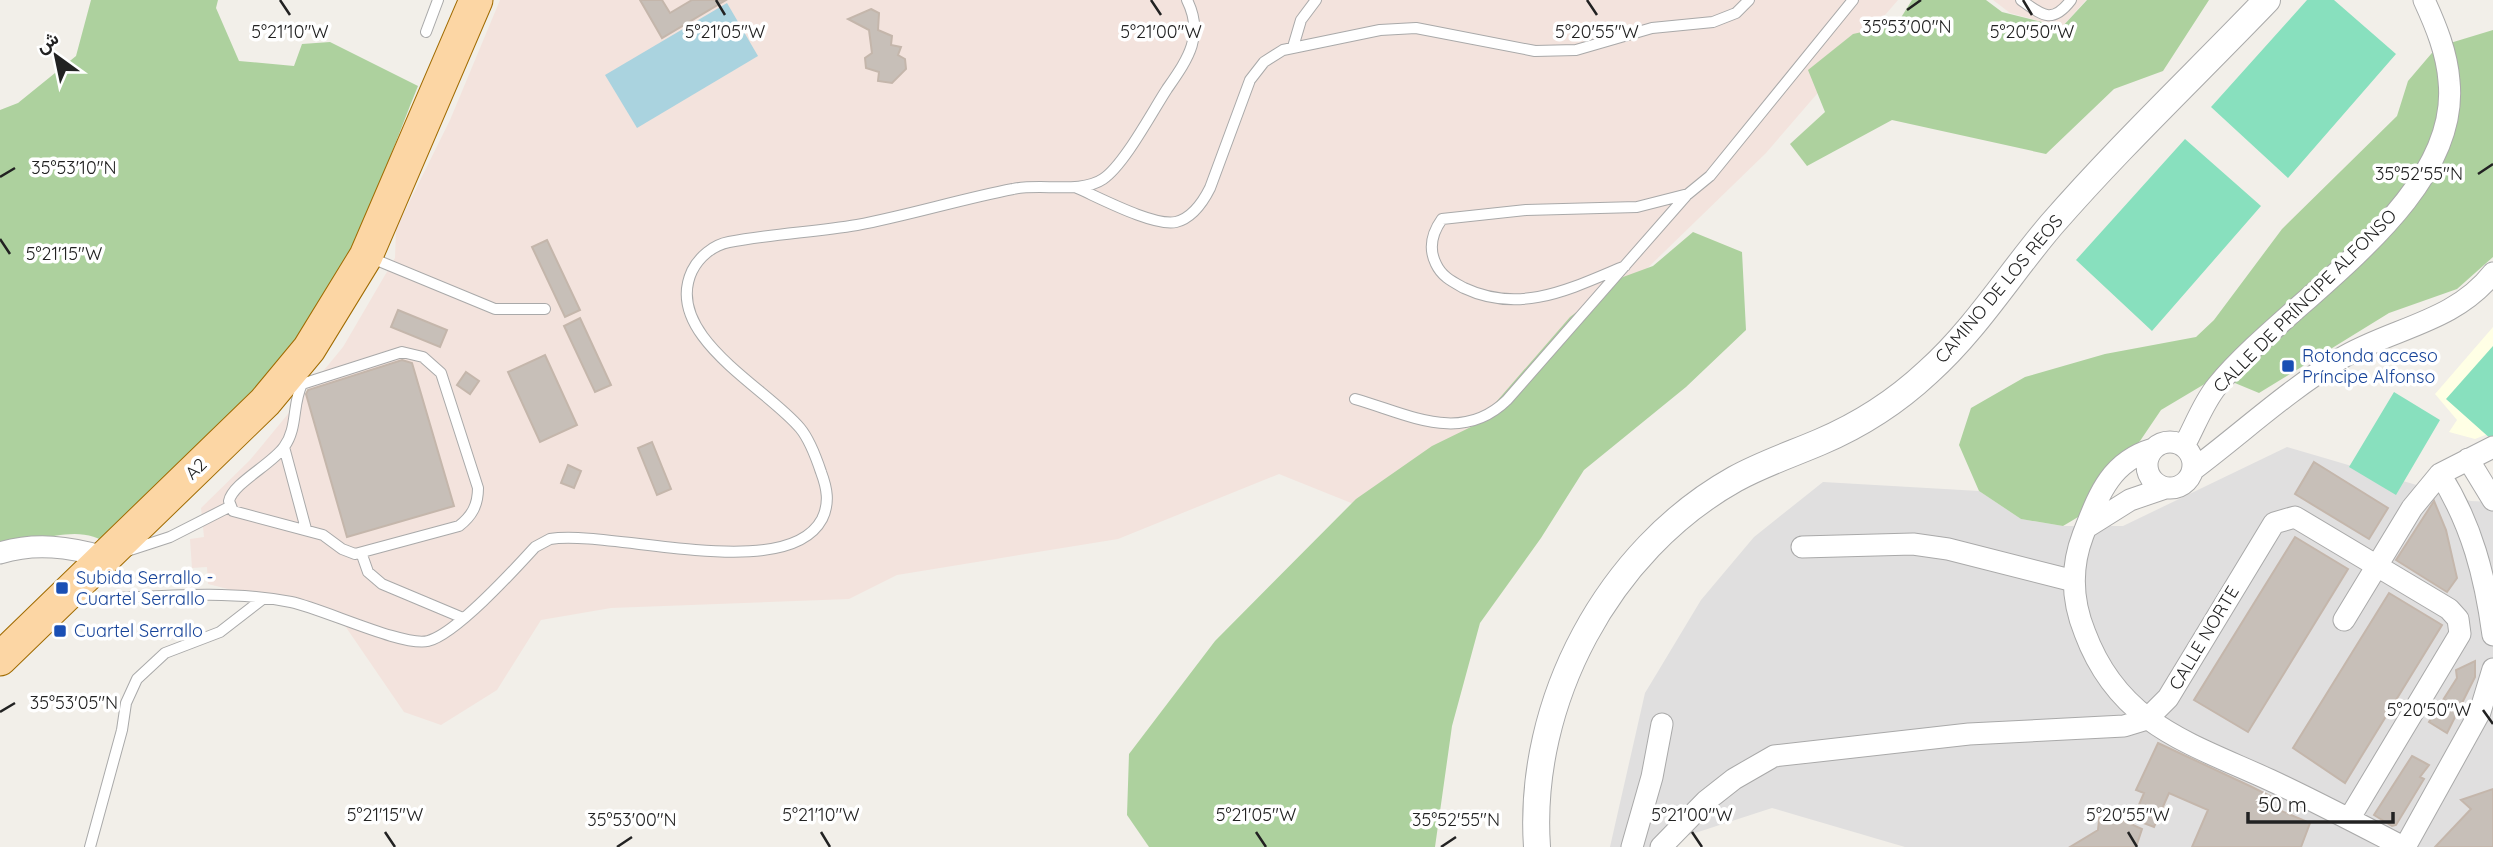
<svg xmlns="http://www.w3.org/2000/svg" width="2493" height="847" font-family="Quicksand,Vazirmatn,sans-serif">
<rect width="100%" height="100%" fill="#f2efe9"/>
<path fill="#e0dfdf" d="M 2287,447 L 2471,501 L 2493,502 L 2493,847 L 1905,847 L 1772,808 L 1652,847 L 1610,847 L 1645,693 L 1701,600 L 1754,537 L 1823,482 L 1979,491 L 2021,519 L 2063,526 L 2123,526 Z"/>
<path fill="#ffffe5" d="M 2493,327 L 2493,432 L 2475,439 L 2449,432 L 2457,420 L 2435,394 Z"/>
<path fill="#f3e3dd" d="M 500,0 L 1898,0 L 1766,153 L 1524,388 L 1396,521 L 1279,474 L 1118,539 L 897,575 L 849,599 L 611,608 L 541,620 L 497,690 L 441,725 L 404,712 L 339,617 L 208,584 L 207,567 L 192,568 L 190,539 L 204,537 L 201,508 L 250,460 L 343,347 L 395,258 L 396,229 L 450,120 Z
M 1993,0 L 2086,0 L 2062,27 L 2010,13 Z"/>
<path fill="#add19e" d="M 91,0 L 218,0 L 216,8 L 239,61 L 294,66 L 302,44 L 330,42 L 418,86 C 385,167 357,254 308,327 C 252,409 179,476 109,546 C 83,520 31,543 0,549 L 0,110 L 18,103 L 76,56 Z
M 1912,0 L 1986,0 L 2002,12 L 2062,27 L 2087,0 L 2209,0 L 2163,71 L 2114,89 L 2046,154 L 1892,120 L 1807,166 L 1790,144 L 1825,112 L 1808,70 L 1853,34 L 1897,24 Z
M 2493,30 L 2493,257 L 2457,289 L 2389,313 L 2259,393 L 2218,376 L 2161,410 L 2140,441 L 2122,456 L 2095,507 L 2063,526 L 2021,519 L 1979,491 L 1959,445 L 1971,408 L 2025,377 L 2105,354 L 2196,337 L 2214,320 L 2282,229 L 2397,116 L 2408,81 L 2437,47 Z
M 1693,232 L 1742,252 L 1746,330 L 1686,387 L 1584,470 L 1541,538 L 1480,623 L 1452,726 L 1435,847 L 1149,847 L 1127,815 L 1129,754 L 1215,641 L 1356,499 L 1432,446 L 1477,424 L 1570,317 L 1623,277 L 1653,266 Z"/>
<path fill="#88e0be" d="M 2307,0 L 2334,0 L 2396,54 L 2288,178 L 2211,107 Z
M 2185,139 L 2261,206 L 2152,331 L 2076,260 Z
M 2493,346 L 2493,439 L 2492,440 L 2446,399 Z
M 2394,392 L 2440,420 L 2396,495 L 2349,467 Z"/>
<path fill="#aad3df" d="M 727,3 L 758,56 L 637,128 L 605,75 Z"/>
<path fill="#c7bfb8" stroke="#c4b6ab" stroke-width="2" d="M 640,0 L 662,0 L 670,13 L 692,0 L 726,0 L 662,38 Z
M 871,9 L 879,13 L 878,30 L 892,36 L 891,45 L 901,47 L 898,55 L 905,59 L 906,69 L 892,83 L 878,81 L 879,72 L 866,68 L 865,58 L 872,53 L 869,30 L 848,19 Z
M 547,240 L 580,310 L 565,317 L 532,247 Z
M 398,310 L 447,330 L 440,347 L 391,327 Z
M 580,318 L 611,385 L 595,392 L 564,326 Z
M 545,355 L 577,425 L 540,442 L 508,372 Z
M 402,360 L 412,363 L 454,506 L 347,537 L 306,394 L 308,390 Z
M 466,372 L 479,381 L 470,394 L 457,385 Z
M 652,442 L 671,489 L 657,495 L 638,448 Z
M 2314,462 L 2388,508 L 2369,539 L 2295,494 Z
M 568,465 L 581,471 L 574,488 L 561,483 Z
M 2434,501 L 2446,530 L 2457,578 L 2447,592 L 2396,560 Z
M 2295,537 L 2348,569 L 2248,732 L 2194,700 Z
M 2389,593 L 2442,625 L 2345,783 L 2293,748 Z
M 2475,661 L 2475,677 L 2447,733 L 2429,722 L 2457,678 L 2456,670 Z
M 2158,743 L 2250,786 L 2270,796 L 2267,805 L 2310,823 L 2301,847 L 2192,847 L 2208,810 L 2169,793 L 2154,827 L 2133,819 L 2144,793 L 2136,790 Z
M 2412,756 L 2429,765 L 2420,777 L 2424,779 L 2396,825 L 2392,826 L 2374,815 Z
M 2493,789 L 2493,847 L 2435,847 L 2471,809 L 2461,800 Z
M 2100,810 L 2142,829 L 2136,847 L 2070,847 L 2098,830 Z"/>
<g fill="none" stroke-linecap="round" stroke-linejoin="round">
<defs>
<path id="service" d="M 2021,0 C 2042,15 2052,25 2071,0
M 426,32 L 438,0
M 1293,47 L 1301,20 L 1316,0
M 1077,188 C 1098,197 1154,227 1176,222 C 1192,218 1203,202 1210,188 L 1250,80 L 1264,62 L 1283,50 L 1380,30 L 1416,28 L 1535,51 L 1576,50 L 1652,28 L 1713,22 L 1736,13 L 1749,0
M 369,257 L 495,309 L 545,309
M 1625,266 C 1572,288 1521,315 1464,288 C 1453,282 1442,277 1436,264 C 1428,248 1432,233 1442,219 L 1526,210 L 1637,207 L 1688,194 L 1710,176 L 1853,0
M 402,352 L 423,357 L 441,373 L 478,488 C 478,505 472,516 459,526 L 355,554 L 342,549 L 323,535 L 233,511 L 229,501 C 233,483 271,465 284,447 C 298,428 292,404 302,384 Z
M 1355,399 C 1408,414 1461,445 1507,400 L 1686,196
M 284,447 L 306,529
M 124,552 L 170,537 L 231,506
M 362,555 L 368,572 L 382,584 L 463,618
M 73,600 C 144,598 221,588 291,602 C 324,609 403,647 428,641 C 456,634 514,570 535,547 L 550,539 C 611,529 787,585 822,519 C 830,503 827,488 821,472 C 816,457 810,440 800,428 C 767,388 662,335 692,271 C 699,257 713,245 729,242 C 771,234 815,232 857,225 C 910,215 961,199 1013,189 C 1040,183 1081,194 1103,179 C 1124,165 1152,112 1167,89 C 1187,60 1205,36 1187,0
M 90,847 L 122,730 L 126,703 L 137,679 L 165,653 L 220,632 L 264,598"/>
<path id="minor" d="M2147 465a23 23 0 1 1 46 0a23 23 0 1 1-46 0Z
M 2184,446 C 2195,426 2203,403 2217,386 C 2286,301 2462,203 2449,81 C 2447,53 2436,26 2424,0
M 2153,449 C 2109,462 2098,497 2083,535 C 2070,569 2072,601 2085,633 C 2119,724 2189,743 2270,780 C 2315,801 2359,824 2403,847
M 2468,459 L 2493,500
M 2194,469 C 2242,433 2288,390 2340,359 C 2391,328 2454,323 2493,273
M 2440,474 C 2472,525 2485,576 2493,635
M 2087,527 L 2130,500 L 2165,488
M 1802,547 L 1913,544 L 1948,549 L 2074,581
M 0,553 C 36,542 69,547 105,557
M 2344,620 L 2412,508 L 2440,474 L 2493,447
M 1632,847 L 1652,777 L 1662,724
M 1661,847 L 1706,801 L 1734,779 L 1774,756 L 1969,734 L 2124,726 L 2147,719 L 2168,698 L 2274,523 L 2295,517 L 2449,609 L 2458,619 L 2460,634 L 2349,819
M 2405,847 L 2480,712 L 2493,669"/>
<path id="tertiary" d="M 1537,847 C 1527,702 1608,550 1735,479 C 1762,464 1792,454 1820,442 C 1860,425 1897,401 1928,372 C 1976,329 2010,273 2052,224 C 2120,146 2195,75 2267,0"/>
<path id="primary" d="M 0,659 L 265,402 L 309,349 L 366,256 L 476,0"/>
</defs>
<use href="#service" stroke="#a9a9a9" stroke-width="12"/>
<use href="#minor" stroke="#a9a9a9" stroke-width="23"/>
<use href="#tertiary" stroke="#a9a9a9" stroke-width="28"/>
<use href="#primary" stroke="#a06b00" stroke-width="35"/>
<use href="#service" stroke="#fff" stroke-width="10"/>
<use href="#minor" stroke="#fff" stroke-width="21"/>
<use href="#tertiary" stroke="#fff" stroke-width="26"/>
<use href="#primary" stroke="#fcd6a4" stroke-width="33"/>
</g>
<path fill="none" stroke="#222" stroke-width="2.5" d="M 280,0 L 290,15M 716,0 L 725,15M 1151,0 L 1161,15M 1587,0 L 1597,15M 2023,0 L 2032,15M 1907,10 L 1921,0M 2478,174 L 2493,164M 0,177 L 15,168M 0,239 L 10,254M 2483,710 L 2493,724M 0,712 L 15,703M 385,832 L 395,847M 821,832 L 830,847M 1256,832 L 1266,847M 1692,832 L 1702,847M 2128,832 L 2137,847M 617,847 L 632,837M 1441,847 L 1456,837"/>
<g fill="#1a4fb4" stroke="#fff" stroke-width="2.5">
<rect x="2281" y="359" width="14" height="14" rx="3.5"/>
<rect x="55" y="581" width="14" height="14" rx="3.5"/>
<rect x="53" y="624" width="14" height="14" rx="3.5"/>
</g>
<g text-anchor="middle" stroke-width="7" stroke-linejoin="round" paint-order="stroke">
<g font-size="18" fill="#222" stroke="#fff">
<text transform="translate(1999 289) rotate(-50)" y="6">CAMINO DE LOS REOS</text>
<text transform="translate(2305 301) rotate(-45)" y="6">CALLE DE PRÍNCIPE ALFONSO</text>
<text transform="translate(196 469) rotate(-44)" y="6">A2</text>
<text transform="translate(2204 638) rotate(-59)" y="6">CALLE NORTE</text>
</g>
<g font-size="18" fill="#164399" stroke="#fff" text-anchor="start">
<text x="2302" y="362">Rotonda acceso<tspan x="2302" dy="21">Príncipe Alfonso</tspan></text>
<text x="76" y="584">Subida Serrallo -<tspan x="76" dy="21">Cuartel Serrallo</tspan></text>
<text x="74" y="637">Cuartel Serrallo</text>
</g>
</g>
<g font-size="18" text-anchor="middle" fill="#222" stroke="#fff" stroke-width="7" stroke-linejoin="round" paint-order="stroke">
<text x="1907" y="33">35°53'00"N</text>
<text x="290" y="38">5°21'10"W</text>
<text x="725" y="38">5°21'05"W</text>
<text x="1161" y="38">5°21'00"W</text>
<text x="1597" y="38">5°20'55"W</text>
<text x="2032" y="38">5°20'50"W</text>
<text x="74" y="174">35°53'10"N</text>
<text x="2419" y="180">35°52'55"N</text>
<text x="64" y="260">5°21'15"W</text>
<text x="74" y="709">35°53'05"N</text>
<text x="2429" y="716">5°20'50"W</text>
<text x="385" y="821">5°21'15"W</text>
<text x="821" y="821">5°21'10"W</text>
<text x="1256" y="821">5°21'05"W</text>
<text x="1692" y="821">5°21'00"W</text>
<text x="2128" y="821">5°20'55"W</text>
<text x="632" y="826">35°53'00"N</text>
<text x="1456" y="826">35°52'55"N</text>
</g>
<g transform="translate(56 56) rotate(327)" stroke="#ffffff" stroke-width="5" paint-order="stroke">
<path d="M0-5L12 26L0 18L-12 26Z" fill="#222222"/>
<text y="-10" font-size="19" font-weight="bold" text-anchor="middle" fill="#222222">ش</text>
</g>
<path d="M2248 812v10h145v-10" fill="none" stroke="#222222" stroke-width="3.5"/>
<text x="2258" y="812" font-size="21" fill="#222222" stroke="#ffffff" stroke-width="5" paint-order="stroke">50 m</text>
</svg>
